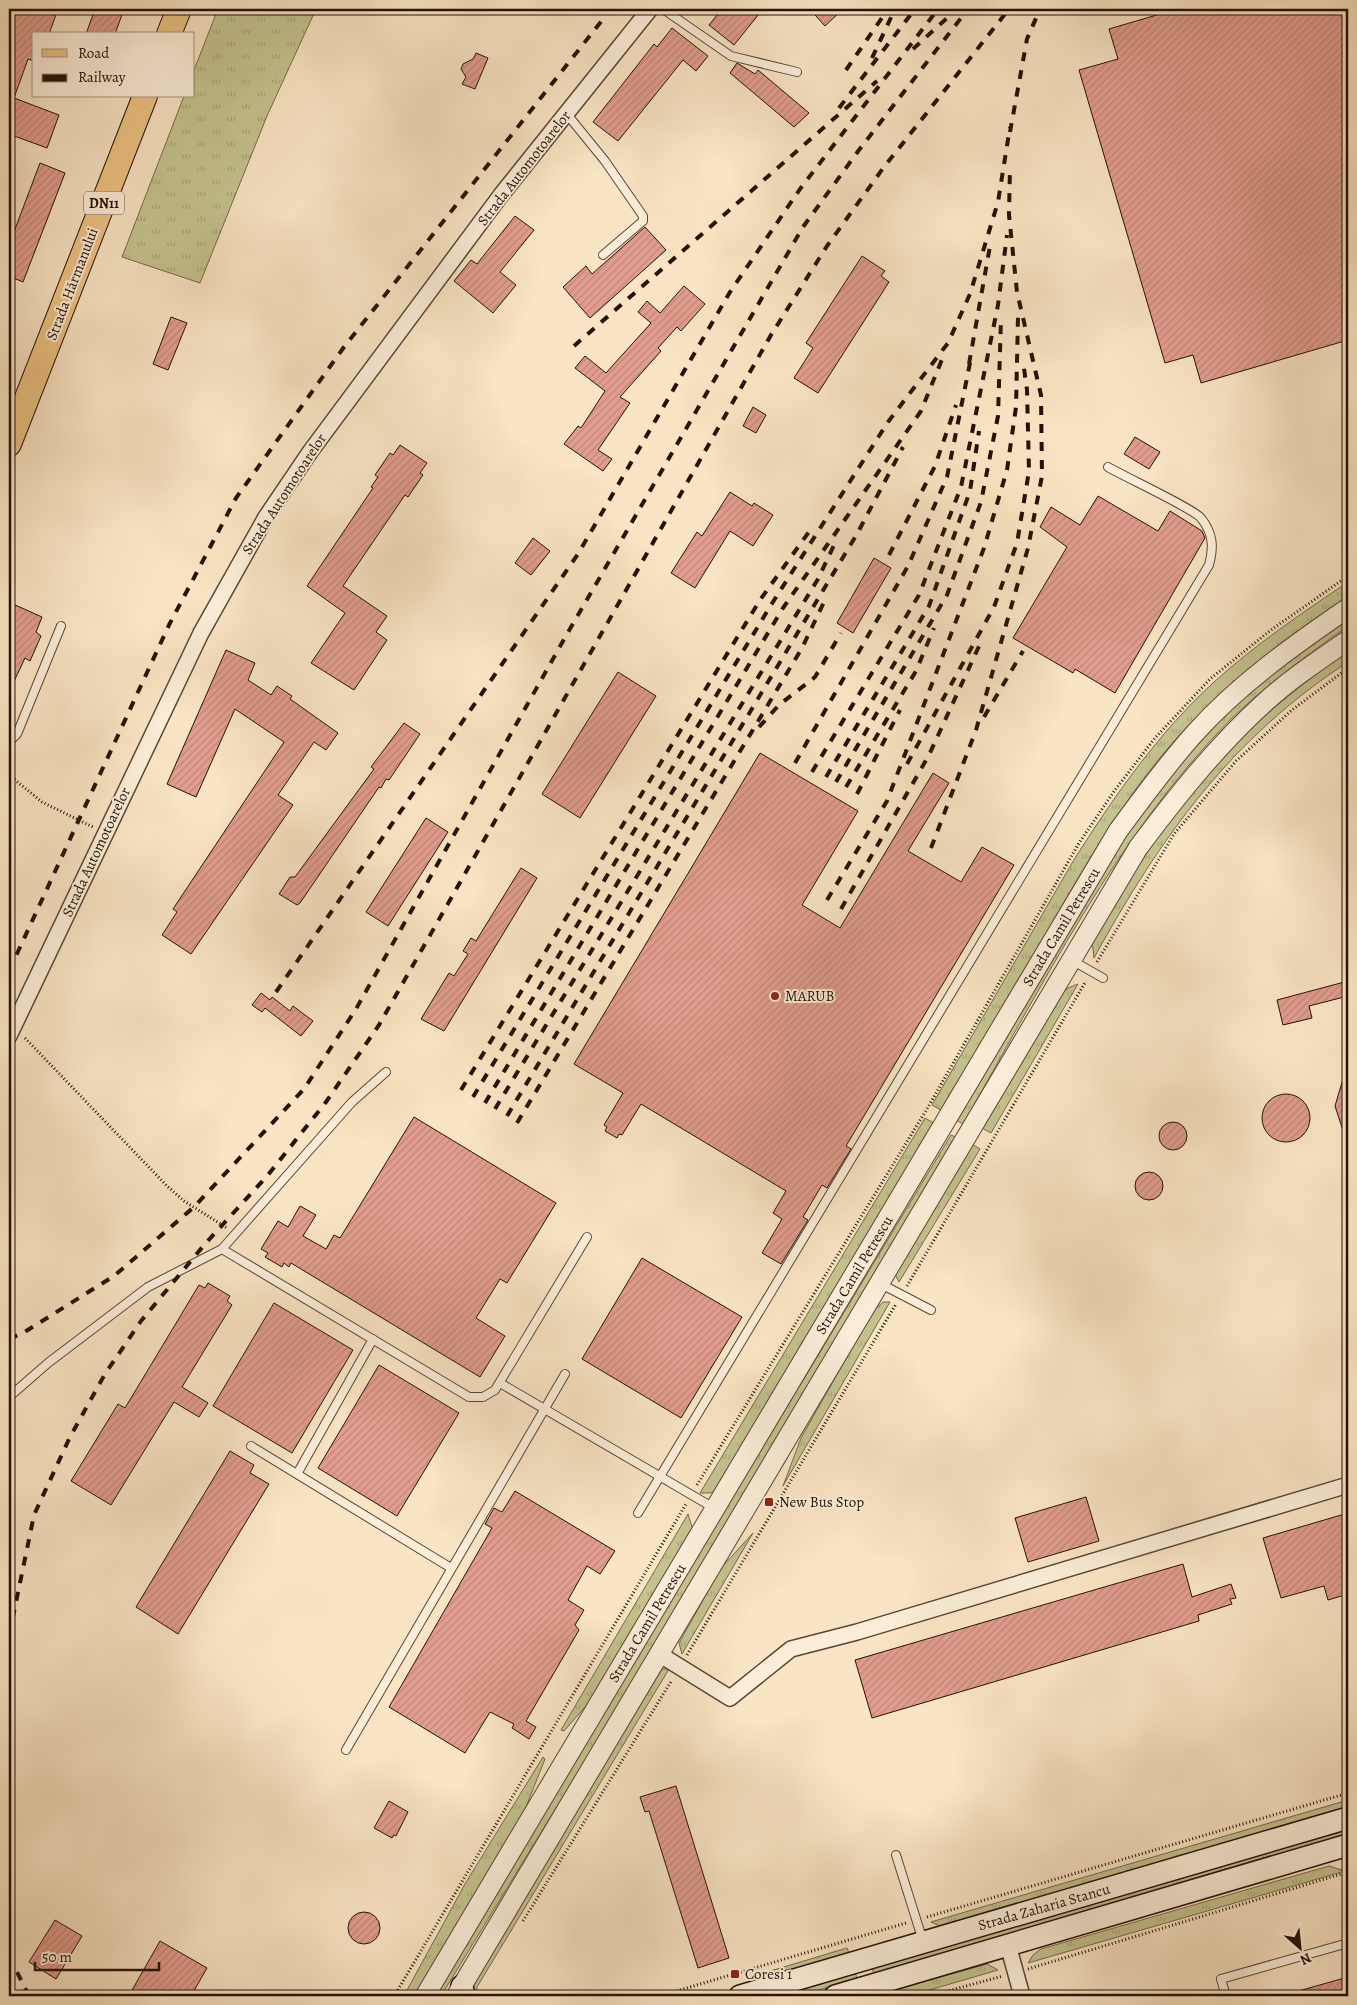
<svg xmlns="http://www.w3.org/2000/svg" width="1357" height="2005" font-family="Alegreya,serif">
<defs>
<pattern id="grass-tufts" width="24" height="20" patternUnits="userSpaceOnUse" patternTransform="scale(1.25)"><rect width="24" height="20" fill="#c4c28f"/><path d="M3 7l-1-3M5 7V3M7 7l1-3M15 17l-1-3M17 17v-4M19 17l1-3" fill="none" stroke="#a8a67a"/></pattern>
<pattern id="building-hatch" width="6" height="6" patternUnits="userSpaceOnUse" patternTransform="scale(1.25)"><rect width="6" height="6" fill="#e19d8d"/><path d="M-1 1l2-2M0 6l6-6M5 7l2-2" fill="none" stroke="#c18678"/></pattern>
</defs>
<rect width="100%" height="100%" fill="#f9e4c3"/>
<filter id="stains"><feTurbulence type="fractalNoise" baseFrequency=".004" numOctaves="4"/><feColorMatrix values="0 0 0 0 .2 0 0 0 0 .09 0 0 0 0 .02 0 0 0 .5 -.17"/></filter>
<radialGradient id="worn" r=".72"><stop offset=".6" stop-color="#630" stop-opacity="0"/><stop offset="1" stop-color="#630" stop-opacity=".3"/></radialGradient>
<path fill="url(#grass-tufts)" stroke="#746a4b" d="M 218,9 L 316,9 L 267,116 L 200,283 L 122,257 L 184,96 L 194,96 L 194,70 Z
M 1348,582 L 1348,597 C 1291,634 1236,676 1189,725 C 1132,784 1086,863 1046,934 C 1012,993 978,1052 944,1112 L 932,1105 L 1072,863 C 1112,799 1158,733 1214,682 C 1256,644 1302,613 1348,582 Z
M 1348,616 L 1348,626 C 1307,655 1266,685 1230,720 C 1116,836 1043,985 963,1124 L 956,1120 L 1118,845 L 1172,772 L 1226,714 L 1268,675 Z
M 1348,651 L 1348,662 C 1231,738 1160,838 1094,958 L 1092,940 C 1123,891 1152,840 1189,795 C 1234,738 1289,693 1348,651 Z
M 1078,984 L 991,1133 L 982,1128 L 1056,999 L 1068,988 Z
M 925,1118 L 937,1125 L 720,1487 L 711,1493 L 700,1493 Z
M 951,1135 L 958,1138 L 633,1682 L 441,1996 L 434,1996 L 492,1896 Z
M 972,1144 L 980,1149 L 899,1282 L 895,1274 Z
M 883,1302 L 890,1302 L 783,1486 L 801,1438 L 873,1311 Z
M 688,1514 L 694,1533 L 606,1683 L 564,1731 L 561,1730 Z
M 753,1533 L 682,1654 L 679,1643 L 721,1568 Z
M 662,1669 L 669,1669 L 477,1987 L 477,1996 L 472,1996 L 472,1986 Z
M 543,1757 L 545,1759 L 520,1822 L 414,1996 L 406,1992 L 465,1884 Z
M 1348,1800 L 1348,1809 L 942,1927 L 931,1922 Z
M 1348,1827 L 1348,1836 L 874,1975 L 872,1966 Z
M 1329,1866 L 1345,1871 L 1028,1963 L 1033,1955 L 1041,1949 Z
M 847,1948 L 851,1958 L 801,1969 L 767,1972 Z
M 987,1964 L 998,1970 L 909,1996 L 878,1996 L 878,1994 Z
M 855,1971 L 857,1979 L 798,1996 L 767,1996 Z"/>
<path fill="url(#building-hatch)" stroke="#241107" d="M 9,9 L 58,9 L 49,34 L 34,34 L 34,61 L 28,59 L 14,98 L 59,115 L 47,148 L 9,134 Z
M 95,9 L 124,9 L 115,34 L 86,34 Z
M 722,9 L 763,9 L 734,45 L 709,25 Z
M 822,9 L 843,9 L 825,26 L 815,15 Z
M 1177,9 L 1348,9 L 1348,309 L 1342,311 L 1348,340 L 1201,383 L 1193,355 L 1165,363 L 1079,70 L 1118,59 L 1109,29 Z
M 672,28 L 708,56 L 696,71 L 683,60 L 618,141 L 593,122 L 654,44 L 657,47 Z
M 476,53 L 488,58 L 475,89 L 462,84 L 466,77 L 461,69 L 463,64 L 473,59 Z
M 737,63 L 755,74 L 758,70 L 809,113 L 794,127 L 730,73 Z
M 40,163 L 65,173 L 23,282 L 9,276 L 9,245 Z
M 515,216 L 534,230 L 500,272 L 516,285 L 493,313 L 454,281 L 471,260 L 477,264 Z
M 645,227 L 666,250 L 590,318 L 563,287 L 586,266 L 592,274 Z
M 862,256 L 885,271 L 881,276 L 889,282 L 818,393 L 794,378 L 813,348 L 806,343 Z
M 684,286 L 705,304 L 681,331 L 677,327 L 658,348 L 661,351 L 620,397 L 630,403 L 598,450 L 612,459 L 603,471 L 564,444 L 578,426 L 581,428 L 605,391 L 575,368 L 585,356 L 606,373 L 651,323 L 638,312 L 647,301 L 660,313 Z
M 171,317 L 187,323 L 168,370 L 153,364 Z
M 753,407 L 766,415 L 756,433 L 743,426 Z
M 1135,437 L 1160,452 L 1149,469 L 1124,454 Z
M 400,445 L 427,463 L 420,473 L 423,475 L 408,497 L 405,495 L 343,586 L 387,616 L 376,632 L 387,640 L 354,690 L 311,663 L 345,613 L 307,586 L 373,488 L 371,487 L 378,477 L 375,475 L 390,453 L 393,455 Z
M 730,492 L 752,506 L 754,503 L 773,515 L 753,546 L 730,531 L 695,588 L 671,573 L 697,532 L 702,536 Z
M 1098,496 L 1158,531 L 1170,511 L 1202,531 L 1205,538 L 1115,693 L 1075,669 L 1073,673 L 1013,638 L 1067,547 L 1040,527 L 1051,507 L 1080,525 Z
M 533,538 L 550,551 L 531,575 L 515,563 Z
M 874,558 L 891,568 L 853,633 L 837,623 Z
M 13,604 L 42,617 L 36,632 L 41,636 L 30,661 L 25,658 L 9,692 L 9,613 Z
M 226,650 L 255,663 L 248,680 L 271,695 L 277,686 L 292,696 L 290,699 L 338,733 L 326,750 L 314,742 L 278,795 L 293,805 L 191,954 L 162,935 L 177,912 L 173,909 L 284,742 L 235,709 L 196,797 L 167,784 Z
M 618,672 L 656,696 L 580,818 L 542,794 Z
M 404,723 L 420,734 L 389,780 L 386,779 L 381,788 L 379,787 L 300,903 L 297,905 L 279,894 L 290,877 L 295,877 L 374,769 L 371,767 Z
M 760,753 L 858,811 L 802,905 L 840,928 L 933,773 L 949,783 L 908,851 L 961,882 L 982,847 L 1014,865 L 846,1146 L 851,1149 L 827,1188 L 822,1185 L 803,1217 L 808,1220 L 781,1264 L 762,1253 L 782,1219 L 773,1213 L 786,1191 L 641,1104 L 622,1135 L 619,1134 L 617,1138 L 605,1131 L 607,1127 L 604,1125 L 623,1093 L 574,1064 Z
M 426,818 L 448,832 L 388,926 L 366,912 Z
M 521,868 L 537,878 L 444,1031 L 421,1019 L 449,973 L 454,976 L 468,954 L 463,951 L 471,938 L 476,941 Z
M 1348,981 L 1348,996 L 1309,1006 L 1312,1018 L 1283,1025 L 1277,1000 Z
M 261,993 L 270,1000 L 272,997 L 290,1011 L 293,1006 L 313,1021 L 301,1036 L 265,1008 L 262,1012 L 252,1005 Z
M 1346,1069 L 1348,1069 L 1348,1140 L 1346,1140 L 1335,1106 Z
M1262 1118a24 24 0 1 1 48 0a24 24 0 1 1-48 0Z
M 414,1117 L 556,1203 L 507,1283 L 500,1279 L 476,1318 L 505,1336 L 480,1377 L 291,1263 L 289,1267 L 284,1263 L 282,1267 L 265,1257 L 268,1253 L 261,1249 L 278,1221 L 288,1227 L 300,1206 L 316,1215 L 303,1236 L 326,1249 L 334,1235 L 340,1238 Z
M1159 1136a14 14 0 1 1 28 0a14 14 0 1 1-28 0Z
M1135 1186a14 14 0 1 1 28 0a14 14 0 1 1-28 0Z
M 642,1258 L 742,1317 L 681,1418 L 582,1359 Z
M 208,1283 L 230,1296 L 227,1301 L 232,1305 L 182,1387 L 208,1403 L 199,1417 L 174,1402 L 111,1505 L 71,1481 L 118,1404 L 125,1408 L 199,1285 L 205,1288 Z
M 274,1303 L 353,1350 L 292,1453 L 213,1406 Z
M 379,1365 L 459,1413 L 397,1516 L 318,1468 Z
M 230,1451 L 254,1465 L 250,1473 L 269,1484 L 178,1634 L 136,1607 Z
M 515,1491 L 615,1551 L 600,1574 L 587,1566 L 568,1600 L 584,1610 L 575,1625 L 579,1630 L 526,1721 L 536,1727 L 529,1739 L 512,1728 L 514,1724 L 490,1712 L 465,1753 L 389,1707 L 492,1528 L 485,1524 L 494,1508 L 502,1512 Z
M 1086,1497 L 1099,1541 L 1028,1562 L 1015,1518 Z
M 1348,1513 L 1348,1594 L 1328,1600 L 1324,1586 L 1281,1598 L 1263,1538 Z
M 1183,1564 L 1192,1597 L 1231,1584 L 1236,1598 L 1230,1599 L 1232,1604 L 1198,1615 L 1199,1621 L 872,1718 L 855,1660 Z
M 676,1786 L 729,1958 L 698,1968 L 649,1811 L 645,1812 L 640,1797 Z
M 389,1801 L 408,1812 L 396,1836 L 394,1835 L 392,1838 L 374,1828 Z
M348 1928a16 16 0 1 1 32 0a16 16 0 1 1-32 0Z
M 55,1920 L 82,1936 L 56,1979 L 29,1962 Z
M 160,1941 L 207,1968 L 191,1996 L 138,1996 L 131,1992 Z
M 1348,1977 L 1348,1996 L 1296,1996 L 1295,1992 Z"/>
<g fill="none" stroke-linecap="round" stroke-linejoin="round">
<defs>
<path id="service" d="M 663,9 L 731,56 L 797,72
M 566,113 L 605,161 L 643,216 L 643,221 L 603,255
M 9,742 L 17,734 L 61,626
M 1073,961 L 1103,978
M 222,1249 L 469,1397 L 483,1397 L 495,1390 L 587,1237
M 879,1283 L 931,1310
M 500,1383 L 714,1508
M 9,1397 L 48,1363 L 148,1287 L 222,1249 L 352,1102 L 386,1072
M 251,1446 L 451,1568
M 297,1474 L 373,1339
M 638,1513 L 1209,565 C 1214,547 1213,533 1201,518 C 1194,509 1123,476 1108,467
M 346,1750 L 565,1374
M 896,1855 L 923,1941
M 1226,1996 L 1221,1979 L 1348,1943"/>
<path id="minor" d="M 9,1036 L 201,633 L 266,517 L 310,452 L 501,195 L 650,9
M 659,1654 L 730,1698 L 791,1649 L 857,1632 L 1348,1485
M 1008,1945 L 1022,1996"/>
<path id="tertiary" d="M 425,1996 L 1118,831 C 1143,797 1167,764 1195,733 C 1239,684 1294,645 1348,608
M 456,1996 L 1138,848 C 1176,797 1216,747 1263,704 C 1289,680 1319,660 1348,640"/>
<path id="secondary" d="M 462,1986 L 464,1996
M 740,1996 L 1348,1818
M 835,1996 L 1348,1845"/>
<path id="primary" d="M 169,34 L 179,9
M 9,444 L 145,96"/>
</defs>
<use href="#service" stroke="#594636" stroke-width="10"/>
<use href="#minor" stroke="#594636" stroke-width="18"/>
<use href="#tertiary" stroke="#594636" stroke-width="21"/>
<use href="#secondary" stroke="#241107" stroke-width="24"/>
<use href="#primary" stroke="#241107" stroke-width="26"/>
<path stroke="#241107" stroke-width="3" stroke-dasharray="1 2.5" stroke-linecap="butt" d="M 9,775 L 42,802 L 93,827
M 1097,962 L 1174,834 L 1236,761 L 1292,710 L 1348,668
M 25,1038 L 167,1186 L 184,1201 L 227,1228
M 907,1286 L 1086,981
M 697,1485 L 927,1109 L 1079,843 L 1115,790 L 1155,738 L 1210,679 L 1271,630 L 1348,576
M 687,1655 L 896,1304
M 927,1917 L 1348,1793
M 523,1921 L 672,1680
M 1028,1969 L 1348,1872
M 396,1993 L 686,1504
M 660,1996 L 906,1923
M 929,1996 L 1003,1976"/>
<use href="#service" stroke="#fbedd8" stroke-width="8"/>
<use href="#minor" stroke="#fbedd8" stroke-width="15"/>
<use href="#tertiary" stroke="#fbedd8" stroke-width="19"/>
<use href="#secondary" stroke="#fbedd8" stroke-width="21"/>
<use href="#primary" stroke="#ecc282" stroke-width="24"/>
<path stroke="#241107" stroke-width="4" stroke-dasharray="9 9" stroke-linecap="butt" d="M 913,49 L 957,9
M 872,58 L 895,9
M 846,70 L 888,9
M 839,108 L 915,9
M 1010,132 L 1027,39 L 1040,9
M 574,346 L 877,81
M 969,364 L 990,246
M 889,555 L 935,466 L 956,405
M 984,717 L 1023,651
M 759,727 L 779,705 L 815,677 L 841,633
M 795,763 L 908,566 L 947,477 L 971,358
M 907,764 L 994,607 L 1017,543 L 1029,471 L 1027,390 L 1023,361
M 812,772 L 919,595 L 961,487 L 998,305 L 1007,235
M 826,777 L 929,606 L 970,491 L 979,431
M 836,782 L 947,595 L 981,502 L 998,416 L 1001,319
M 846,787 L 916,671 L 934,628
M 857,794 L 900,710
M 931,848 L 976,730 L 1028,548 L 1042,476 L 1041,395 L 1017,292 L 1009,215 L 1010,167
M 827,900 L 887,801 L 984,548 L 1007,470 L 1016,407 L 1018,317
M 841,909 L 929,755 L 980,644
M 9,971 L 169,625 L 236,498 L 344,347 L 611,9
M 276,992 L 578,554 L 730,292 L 800,189 L 938,9
M 461,1090 L 760,600 L 811,529
M 473,1097 L 771,605 L 888,422 L 948,343 L 970,294 L 998,202 L 1010,127
M 485,1103 L 783,608 L 921,411 L 943,357
M 495,1109 L 818,579 L 836,541
M 507,1116 L 857,534 L 903,447
M 517,1123 L 802,648 L 825,600
M 9,1339 L 23,1333 L 114,1276 L 194,1207 L 304,1089 L 356,1009 L 567,634 L 803,227 L 859,150 L 968,9
M 9,1636 L 34,1515 L 70,1437 L 105,1374 L 141,1321 L 205,1244 L 268,1175 L 326,1102 L 379,1025 L 771,335 L 827,246 L 884,167 L 1009,9
M 9,1956 L 29,1996"/>
</g>
<g fill="#8f2418" stroke="#fbedd8" stroke-width="2">
<circle cx="775" cy="996" r="5"/>
<rect x="764" y="1497" width="10" height="10" rx="2.5"/>
<rect x="730" y="1969" width="10" height="10" rx="2.5"/>
</g>
<g text-anchor="middle" stroke-width="4" stroke-linejoin="round" paint-order="stroke">
<rect fill="#fbedd8" stroke="#645346" stroke-width="1" x="84" y="191.5" width="40" height="23" rx="4"/>
<g font-size="14" font-weight="bold" fill="#241107">
<text x="104" y="208">DN11</text>
</g>
<g font-size="15" fill="#241107" stroke="#fbedd8">
<text transform="translate(524 168) rotate(-52)" y="5">Strada Automotoarelor</text>
<text transform="translate(72 284) rotate(-69)" y="5">Strada Hărmanului</text>
<text transform="translate(284 494) rotate(-57)" y="5">Strada Automotoarelor</text>
<text transform="translate(96 852) rotate(-65)" y="5">Strada Automotoarelor</text>
<text transform="translate(1061 927) rotate(-59)" y="5">Strada Camil Petrescu</text>
<text transform="translate(854 1275) rotate(-59)" y="5">Strada Camil Petrescu</text>
<text transform="translate(647 1623) rotate(-59)" y="5">Strada Camil Petrescu</text>
<text transform="translate(1044 1907) rotate(-16)" y="5">Strada Zaharia Stancu</text>
</g>
<g font-size="15" fill="#241107" stroke="#fbedd8" text-anchor="start">
<text x="785" y="1001">MARUB</text>
<text x="779" y="1507">New Bus Stop</text>
<text x="745" y="1979">Coresi 1</text>
</g>
</g>
<rect width="1357" height="2005" fill="none" stroke="#f9e4c3" stroke-width="30"/>
<rect x="10" y="10" width="1337" height="1985" fill="none" stroke="#241107" stroke-width="2.5"/>
<rect x="15" y="15" width="1327" height="1975" fill="none" stroke="#241107"/>
<rect x="32" y="32" width="162" height="65" fill="#fbedd8" stroke="#a59584"/>
<rect x="42" y="49" width="25" height="8" fill="#ecc282" stroke="#a59584"/>
<text x="78" y="58" font-size="15" fill="#241107">Road</text>
<rect x="42" y="74" width="25" height="8" fill="#241107" stroke="#a59584"/>
<text x="78" y="82" font-size="15" fill="#241107">Railway</text>
<g transform="translate(1300 1948) rotate(153)" stroke="#fbedd8" stroke-width="4" paint-order="stroke">
<path d="M0-4L9 19L0 12L-9 19Z" fill="#241107"/>
<text y="-8" font-size="14" font-weight="bold" text-anchor="middle" fill="#241107">N</text>
</g>
<path d="M35 1962v8h124v-8" fill="none" stroke="#241107" stroke-width="2.5"/>
<text x="42" y="1962" font-size="15" fill="#241107" stroke="#fbedd8" stroke-width="4" paint-order="stroke">50 m</text>
<rect width="100%" height="100%" filter="url(#stains)"/>
<rect width="100%" height="100%" fill="url(#worn)"/>
</svg>
